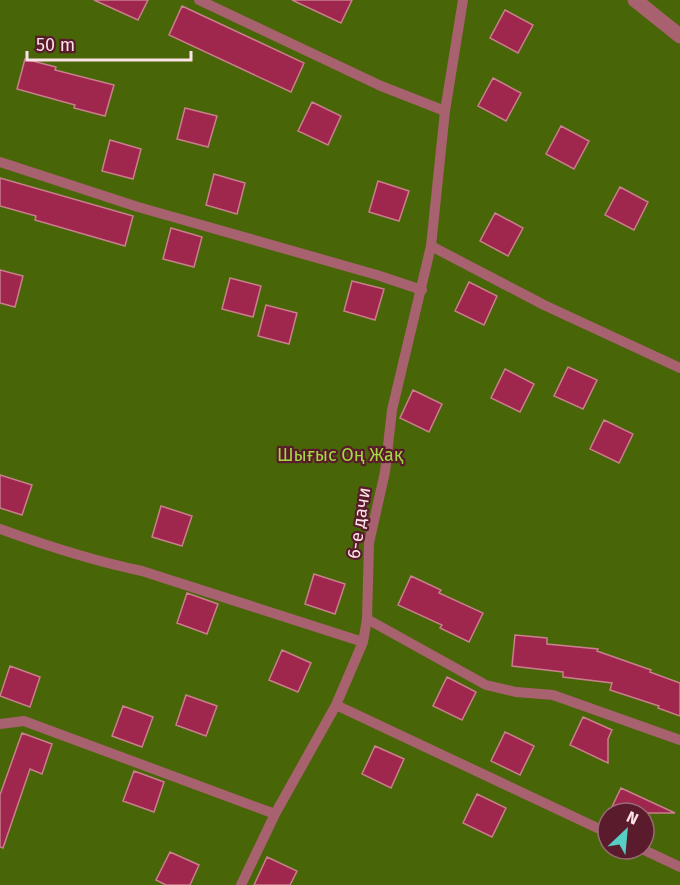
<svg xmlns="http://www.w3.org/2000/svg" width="680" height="885" font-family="'Fira Sans',sans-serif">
<rect width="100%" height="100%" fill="#5a1b2c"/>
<path fill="#486607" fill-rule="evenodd" d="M 0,0 L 680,0 L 680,885 L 0,885 ZM 608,813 L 644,813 L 644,849 L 608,849 Z"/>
<path fill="#9f264c" stroke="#c97f8d" stroke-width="1.5" d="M 94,0 L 148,0 L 138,20 Z
M 292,0 L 352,0 L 341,23 Z
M 182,6 L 304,63 L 291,92 L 169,35 Z
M 505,10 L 533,25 L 518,53 L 490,38 Z
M 25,59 L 56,67 L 55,70 L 114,85 L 105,116 L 74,108 L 75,105 L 17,89 Z
M 493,78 L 521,93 L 506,121 L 478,106 Z
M 312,102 L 341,116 L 328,145 L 298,131 Z
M 185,108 L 217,116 L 208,147 L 177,139 Z
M 561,126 L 589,141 L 574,169 L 546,154 Z
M 110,140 L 141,149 L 133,179 L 102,171 Z
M 214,174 L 245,183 L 237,214 L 206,205 Z
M 0,178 L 133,216 L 125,246 L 35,220 L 36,216 L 0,206 Z
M 378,181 L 409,191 L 399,221 L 369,212 Z
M 620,187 L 648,202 L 634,230 L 605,215 Z
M 495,213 L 523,228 L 508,256 L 480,241 Z
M 171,228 L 202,237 L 194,267 L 163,259 Z
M 0,270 L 23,276 L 15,307 L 0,303 Z
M 230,278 L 261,286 L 253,317 L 222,309 Z
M 352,281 L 384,289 L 375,320 L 344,311 Z
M 469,282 L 497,296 L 484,325 L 455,311 Z
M 266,305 L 297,313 L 289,344 L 258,336 Z
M 568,367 L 597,380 L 583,409 L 554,396 Z
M 505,369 L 534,384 L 520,412 L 491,398 Z
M 413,390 L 442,404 L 429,432 L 400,418 Z
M 604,420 L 633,434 L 619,463 L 590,449 Z
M 0,475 L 32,485 L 22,515 L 0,508 Z
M 161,506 L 192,516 L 182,546 L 152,537 Z
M 314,574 L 345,584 L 335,614 L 305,604 Z
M 411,576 L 441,590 L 439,593 L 483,613 L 469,642 L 440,628 L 442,625 L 398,605 Z
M 187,593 L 218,604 L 207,634 L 177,623 Z
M 515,635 L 547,638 L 547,644 L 598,649 L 597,651 L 651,670 L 650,672 L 680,683 L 680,716 L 658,708 L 659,706 L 610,690 L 612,683 L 563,677 L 563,672 L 512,666 Z
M 282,650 L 311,663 L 298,692 L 269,680 Z
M 10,666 L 40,677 L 30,707 L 0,696 Z
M 447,677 L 476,692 L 462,720 L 433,706 Z
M 186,695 L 217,706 L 206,736 L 176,725 Z
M 123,706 L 153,717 L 142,747 L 112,736 Z
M 583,717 L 612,730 L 608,739 L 608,763 L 570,745 Z
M 505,732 L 534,746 L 520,775 L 491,761 Z
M 22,733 L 52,744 L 42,774 L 30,769 L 3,848 L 0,847 L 0,795 Z
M 375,746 L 404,759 L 391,788 L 362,774 Z
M 134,771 L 164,782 L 154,812 L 123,801 Z
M 621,788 L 675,813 L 609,813 Z
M 477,794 L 506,808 L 492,837 L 463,823 Z
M 170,852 L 199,865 L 190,885 L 166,885 L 156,880 Z
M 267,857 L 297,871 L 290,885 L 254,885 Z"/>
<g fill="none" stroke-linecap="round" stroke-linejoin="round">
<path stroke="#a8616f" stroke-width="10" d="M 199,0 L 381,86 L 445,111
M 0,162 L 138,207 L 377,275 L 422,290
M 431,246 L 544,305 L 680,368
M 0,529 C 47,546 93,561 142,571 L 363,642
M 367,619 L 486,685 L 516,692 L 553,695 L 680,740
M 336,705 L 608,833
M 0,724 L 24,721 L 275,814
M 642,849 L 680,867
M 241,885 L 275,814 L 336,705 L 363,642 L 367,619 L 369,543 L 385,472 L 392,410 L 431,246 L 445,111 L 463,0"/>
<path stroke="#a8616f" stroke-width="15" d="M 635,0 L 680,36"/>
</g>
<g text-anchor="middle" stroke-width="4.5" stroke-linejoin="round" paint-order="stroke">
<g font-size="18" fill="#a2d93e" stroke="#5a1b2c">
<text x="340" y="461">Шығыс Оң Жақ</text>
</g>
<g font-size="18" fill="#fbe2e6" stroke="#5a1b2c">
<text transform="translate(359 523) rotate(-81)" y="6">6-е дачи</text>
</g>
</g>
<g transform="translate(626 831) rotate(26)"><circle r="28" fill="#5a1b2c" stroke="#9a6b76" stroke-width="1.5"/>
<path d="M0-4.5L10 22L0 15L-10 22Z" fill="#56cec3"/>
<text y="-9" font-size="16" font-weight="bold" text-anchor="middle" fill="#fbe2e6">N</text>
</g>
<path d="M27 51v9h164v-9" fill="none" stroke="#fbe2e6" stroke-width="3"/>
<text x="36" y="51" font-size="18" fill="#fbe2e6" stroke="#5a1b2c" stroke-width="4.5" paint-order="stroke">50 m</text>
</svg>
